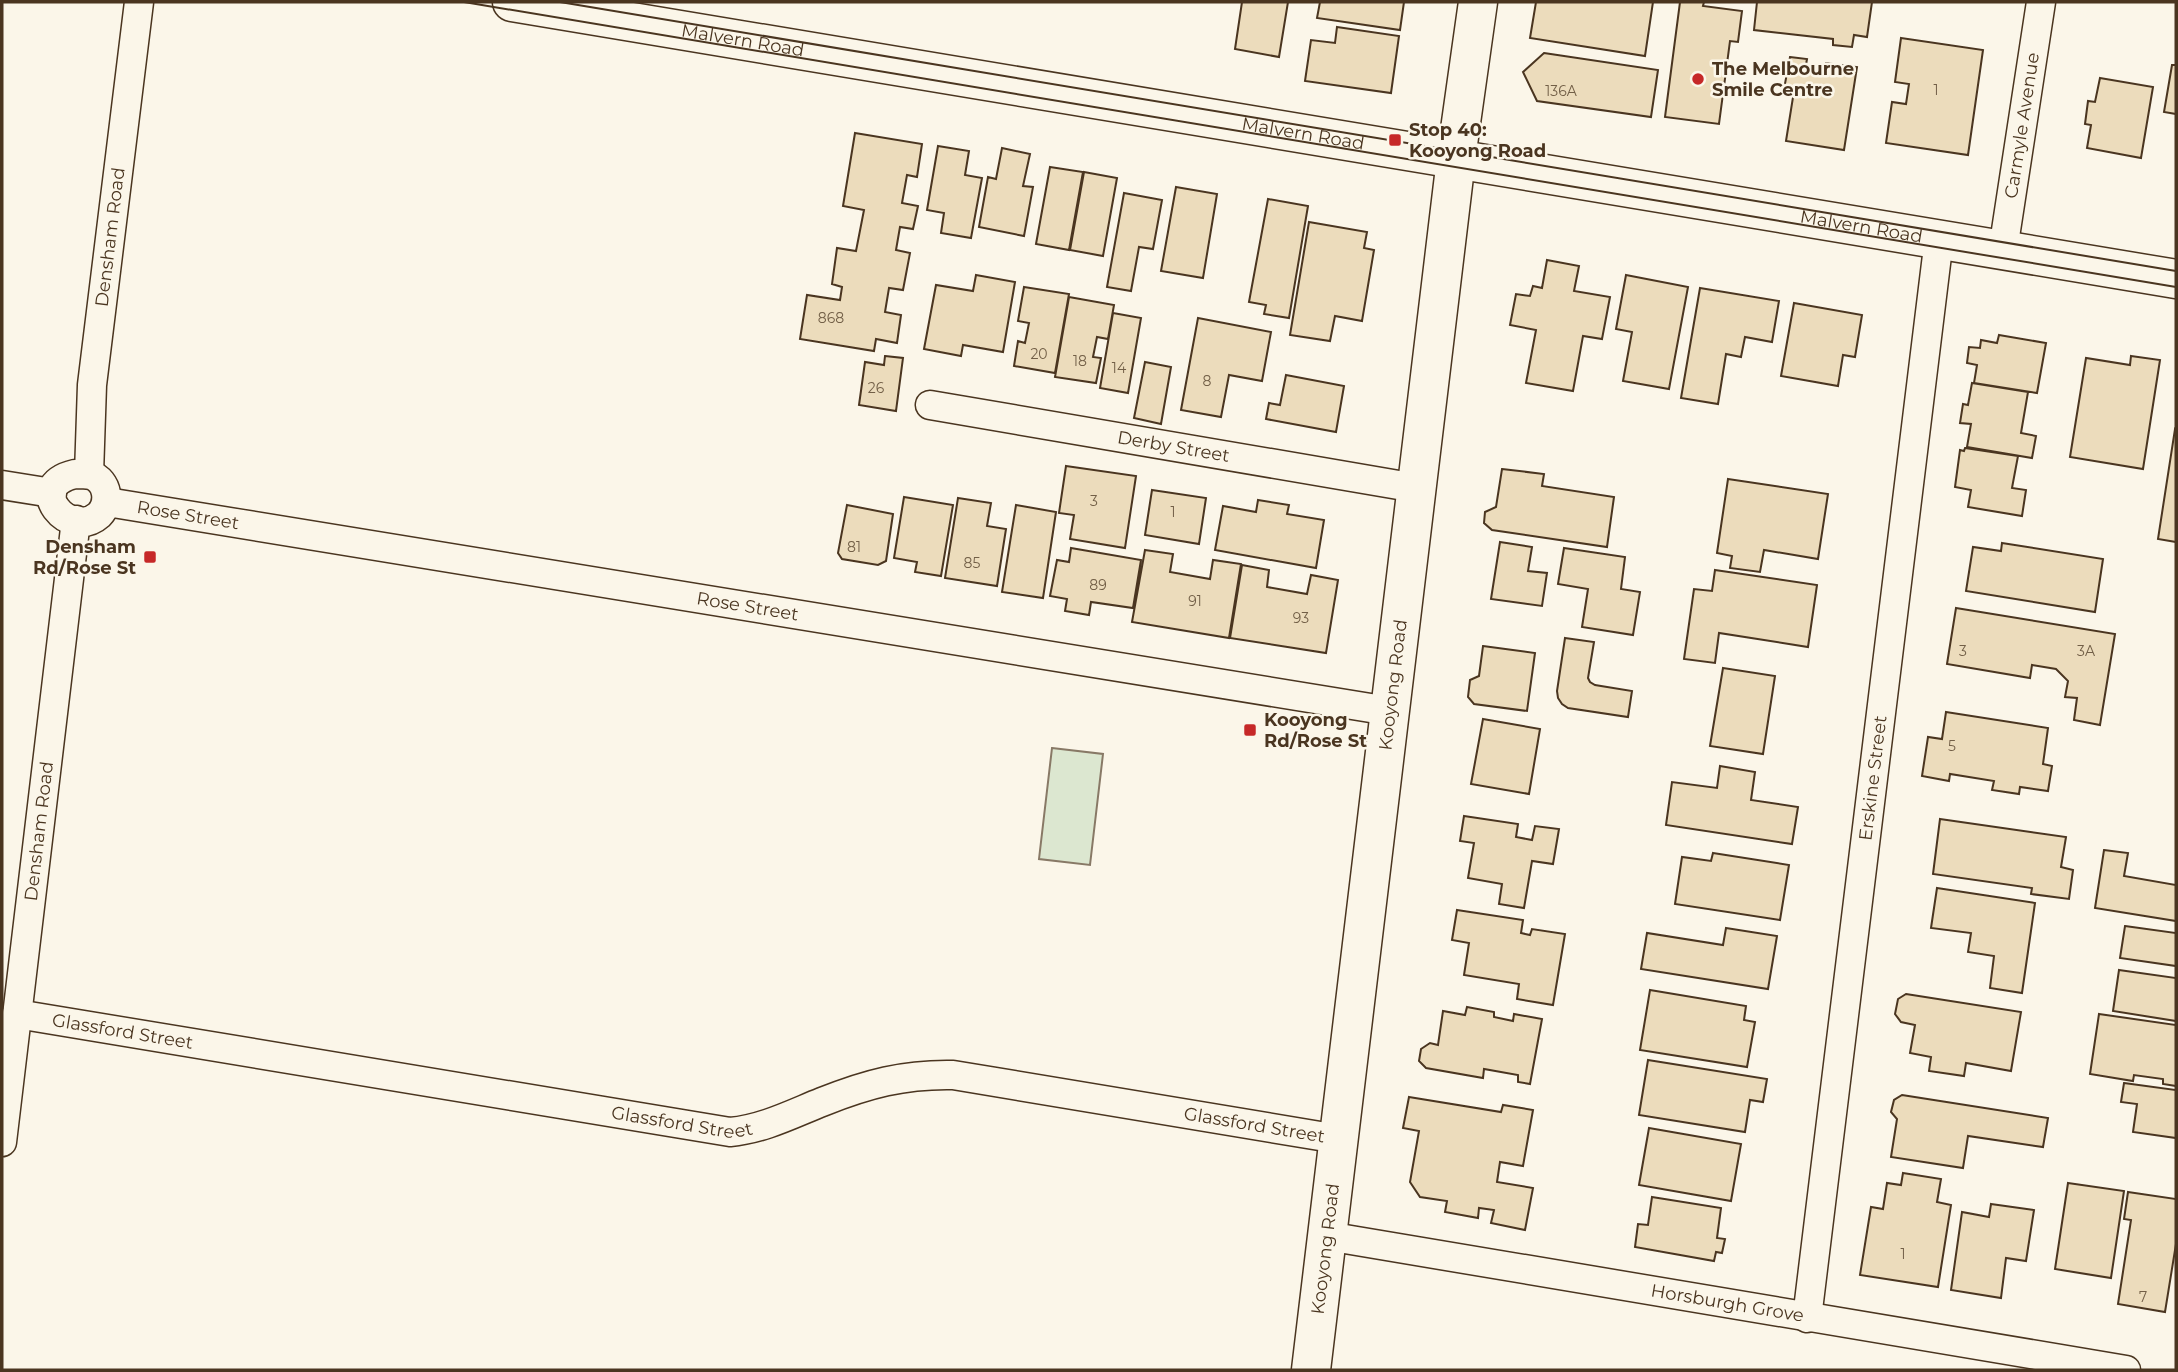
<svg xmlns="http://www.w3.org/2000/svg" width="2178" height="1372" font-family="Montserrat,sans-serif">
<rect width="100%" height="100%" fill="#fbf6e9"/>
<path fill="#dce7d0" stroke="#887966" stroke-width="2" d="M 1052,748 L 1103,754 L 1090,865 L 1039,859 Z"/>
<path fill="#ecdcbc" stroke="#4a3520" stroke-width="2" d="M 1242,2 L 1288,2 L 1279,57 L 1235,49 Z
M 1320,2 L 1404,2 L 1400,30 L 1317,18 Z
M 1536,2 L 1653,2 L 1645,56 L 1530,38 Z
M 1680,2 L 1704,2 L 1703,6 L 1742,11 L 1738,42 L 1730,41 L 1719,124 L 1665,117 Z
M 1757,2 L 1872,2 L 1867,37 L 1854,35 L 1852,47 L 1833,45 L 1833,39 L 1754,30 Z
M 1337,27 L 1399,36 L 1391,93 L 1305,81 L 1311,40 L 1335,43 Z
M 1901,38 L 1983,50 L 1968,155 L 1886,143 L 1892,102 L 1906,104 L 1909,84 L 1895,82 Z
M 1544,53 L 1658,70 L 1651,117 L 1537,101 L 1523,72 Z
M 1790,57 L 1807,59 L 1805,70 L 1824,74 L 1826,63 L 1857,67 L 1844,150 L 1786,141 L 1794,91 L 1784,89 Z
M 2172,65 L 2176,65 L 2176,114 L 2164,112 Z
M 2100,78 L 2153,87 L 2141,158 L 2087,148 L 2091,125 L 2085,124 L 2088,101 L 2095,102 Z
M 855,133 L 922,144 L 917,177 L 907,175 L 902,203 L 918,206 L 913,229 L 900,227 L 896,250 L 910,253 L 903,290 L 889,288 L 885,312 L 901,315 L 897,343 L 876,339 L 874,351 L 800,339 L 807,295 L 840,300 L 842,287 L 832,284 L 837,248 L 856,251 L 864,210 L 843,206 Z
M 938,146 L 969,151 L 965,175 L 982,178 L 971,238 L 941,233 L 944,213 L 927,210 Z
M 1002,148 L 1030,154 L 1023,186 L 1033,187 L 1024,236 L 979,227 L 988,177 L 996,179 Z
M 1050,167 L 1083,172 L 1069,250 L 1036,244 Z
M 1084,172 L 1117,178 L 1103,256 L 1070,250 Z
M 1176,187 L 1217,194 L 1203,278 L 1161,271 Z
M 1124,193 L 1162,200 L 1153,249 L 1139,247 L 1131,291 L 1107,287 Z
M 1268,199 L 1308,206 L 1289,318 L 1264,314 L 1266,305 L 1249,302 Z
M 1309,222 L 1367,232 L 1364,248 L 1374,250 L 1362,321 L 1335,316 L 1330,341 L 1290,335 Z
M 1547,260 L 1579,266 L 1574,291 L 1610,297 L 1602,339 L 1583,336 L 1573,391 L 1526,383 L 1536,330 L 1510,325 L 1516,294 L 1530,296 L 1533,286 L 1542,288 Z
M 976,275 L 1015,282 L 1003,352 L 963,345 L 961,356 L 924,349 L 936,285 L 973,291 Z
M 1626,275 L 1688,287 L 1669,389 L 1623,381 L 1632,332 L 1616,329 Z
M 1024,287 L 1069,294 L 1055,373 L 1014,366 L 1018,341 L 1025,343 L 1029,323 L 1018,321 Z
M 1700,288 L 1779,301 L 1772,342 L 1745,337 L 1741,357 L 1726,354 L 1718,404 L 1681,398 Z
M 1069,297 L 1114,305 L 1108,339 L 1097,337 L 1093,357 L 1101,358 L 1096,383 L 1055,377 Z
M 1794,303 L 1862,315 L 1855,357 L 1843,355 L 1838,386 L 1781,376 Z
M 1113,313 L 1141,318 L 1128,393 L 1100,388 Z
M 1198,318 L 1271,332 L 1262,381 L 1229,375 L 1221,417 L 1181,410 Z
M 1999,335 L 2046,343 L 2037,393 L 1974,383 L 1977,365 L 1967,363 L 1969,347 L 1980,348 L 1981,340 L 1997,343 Z
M 885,356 L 903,358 L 896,411 L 859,405 L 865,362 L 884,365 Z
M 2131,356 L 2160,360 L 2143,469 L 2070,457 L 2086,358 L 2130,365 Z
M 1145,362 L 1171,367 L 1161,424 L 1134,418 Z
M 1286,375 L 1344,386 L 1336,432 L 1266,419 L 1269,403 L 1280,405 Z
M 1972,383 L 2028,392 L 2021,433 L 2036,436 L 2032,458 L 1967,447 L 1971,424 L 1960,423 L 1963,404 L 1968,405 Z
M 2175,429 L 2176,430 L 2176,542 L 2158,539 Z
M 1965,448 L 2018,456 L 2012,488 L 2026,490 L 2022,516 L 1968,507 L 1971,490 L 1955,487 L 1960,450 L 1964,451 Z
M 1066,466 L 1136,476 L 1125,548 L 1070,539 L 1074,515 L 1059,513 Z
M 1502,469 L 1544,474 L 1542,486 L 1614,497 L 1607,547 L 1492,530 L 1484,523 L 1485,512 L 1496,507 Z
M 1728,479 L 1828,494 L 1818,559 L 1764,550 L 1760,572 L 1730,568 L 1732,556 L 1717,553 Z
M 1152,490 L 1206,498 L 1199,544 L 1145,535 Z
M 904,497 L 953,505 L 941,576 L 915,572 L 917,562 L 894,558 Z
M 958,498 L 991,503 L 987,526 L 1006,529 L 997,586 L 945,578 Z
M 1258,500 L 1289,505 L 1287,514 L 1324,520 L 1316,568 L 1215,550 L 1223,506 L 1256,512 Z
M 847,505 L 893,514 L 886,561 L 878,565 L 842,559 L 838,553 Z
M 1016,505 L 1056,512 L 1043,598 L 1002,592 Z
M 1500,542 L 1532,547 L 1528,571 L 1547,573 L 1542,606 L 1491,599 Z
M 2002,543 L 2103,559 L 2095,612 L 1966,591 L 1973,547 L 2001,551 Z
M 1071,548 L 1141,560 L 1133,608 L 1091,602 L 1089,615 L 1065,611 L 1067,599 L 1050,596 L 1057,560 L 1069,562 Z
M 1564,548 L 1625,557 L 1621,589 L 1640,592 L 1633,635 L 1582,627 L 1588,589 L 1558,584 Z
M 1145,550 L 1173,554 L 1170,572 L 1210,579 L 1213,560 L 1241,564 L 1229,638 L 1132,622 Z
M 1242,565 L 1269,570 L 1267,587 L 1307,594 L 1311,575 L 1338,580 L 1326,653 L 1230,638 Z
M 1715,570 L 1817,585 L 1808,647 L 1719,633 L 1715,663 L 1684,659 L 1694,589 L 1712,591 Z
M 1956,608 L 2115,634 L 2100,725 L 2074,720 L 2077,698 L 2065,697 L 2068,681 L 2056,669 L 2032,665 L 2030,678 L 1947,664 Z
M 1565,638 L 1594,642 L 1588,678 L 1590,682 L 1595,685 L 1632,691 L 1628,717 L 1568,708 L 1562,704 L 1558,698 L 1557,691 Z
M 1483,646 L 1535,653 L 1527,711 L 1474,704 L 1468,697 L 1470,680 L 1479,676 Z
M 1723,668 L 1775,676 L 1763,754 L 1710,746 Z
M 1946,712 L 2048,728 L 2043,764 L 2052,766 L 2048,791 L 2020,787 L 2019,794 L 1992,790 L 1994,781 L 1950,774 L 1949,781 L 1922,776 L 1928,737 L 1942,739 Z
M 1483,719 L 1540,729 L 1529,794 L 1471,784 Z
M 1720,766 L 1755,772 L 1751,800 L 1798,807 L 1792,844 L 1666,825 L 1672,782 L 1717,788 Z
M 1464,816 L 1518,824 L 1516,837 L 1532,840 L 1535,826 L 1559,829 L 1553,864 L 1532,861 L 1524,908 L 1499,904 L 1502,884 L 1468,878 L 1474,843 L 1460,841 Z
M 1940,819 L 2066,837 L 2061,867 L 2073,870 L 2069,899 L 2031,894 L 2032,888 L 1933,874 Z
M 2104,850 L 2128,853 L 2124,876 L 2176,885 L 2176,921 L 2095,908 Z
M 1713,853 L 1789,865 L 1780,920 L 1675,904 L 1682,857 L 1711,861 Z
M 1937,888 L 2035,903 L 2022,993 L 1990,988 L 1994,956 L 1968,952 L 1971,933 L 1931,928 Z
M 1457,910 L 1523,920 L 1521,933 L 1530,935 L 1532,929 L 1565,934 L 1553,1005 L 1517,999 L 1519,984 L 1464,975 L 1469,943 L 1452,940 Z
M 2125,926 L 2176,933 L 2176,966 L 2120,958 Z
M 1726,928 L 1777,936 L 1768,989 L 1641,969 L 1647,933 L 1723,945 Z
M 2119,970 L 2176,978 L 2176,1021 L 2113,1011 Z
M 1650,990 L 1746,1006 L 1744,1020 L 1755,1022 L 1747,1067 L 1640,1050 Z
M 1906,994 L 2021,1012 L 2011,1071 L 1966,1063 L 1964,1076 L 1929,1071 L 1931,1057 L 1910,1053 L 1915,1025 L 1901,1022 L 1895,1014 L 1898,999 Z
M 1467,1007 L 1494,1012 L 1494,1017 L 1513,1021 L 1514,1014 L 1542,1019 L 1530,1084 L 1518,1082 L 1518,1075 L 1484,1069 L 1483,1078 L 1426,1068 L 1419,1061 L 1421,1049 L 1430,1043 L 1438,1045 L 1443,1011 L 1465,1015 Z
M 2099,1014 L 2176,1025 L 2176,1086 L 2163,1084 L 2163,1079 L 2134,1075 L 2133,1081 L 2090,1074 Z
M 1648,1060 L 1767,1079 L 1763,1102 L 1750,1100 L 1745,1132 L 1639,1115 Z
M 2124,1083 L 2176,1090 L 2176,1138 L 2133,1132 L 2137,1104 L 2121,1102 Z
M 1902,1095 L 2048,1118 L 2043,1147 L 1968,1136 L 1963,1168 L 1891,1157 L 1897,1119 L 1891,1112 L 1894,1100 Z
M 1409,1097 L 1501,1112 L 1503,1105 L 1533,1110 L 1523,1166 L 1500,1162 L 1497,1182 L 1533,1188 L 1525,1230 L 1491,1223 L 1494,1210 L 1479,1208 L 1478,1218 L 1445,1212 L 1447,1201 L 1420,1197 L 1410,1182 L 1419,1131 L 1403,1128 Z
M 1649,1128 L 1741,1144 L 1731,1201 L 1639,1185 Z
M 1903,1173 L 1941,1179 L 1937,1202 L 1951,1205 L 1938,1287 L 1860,1275 L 1871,1207 L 1883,1209 L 1887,1183 L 1901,1185 Z
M 2068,1183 L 2124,1191 L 2111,1278 L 2055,1269 Z
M 2128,1192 L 2176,1199 L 2176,1244 L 2165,1312 L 2118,1304 L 2131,1220 L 2124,1219 Z
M 1652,1197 L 1721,1208 L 1717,1238 L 1725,1239 L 1722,1253 L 1716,1252 L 1714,1261 L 1635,1247 L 1638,1224 L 1648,1225 Z
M 1991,1204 L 2034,1210 L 2026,1261 L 2006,1258 L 2001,1298 L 1951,1290 L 1962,1212 L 1989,1217 Z"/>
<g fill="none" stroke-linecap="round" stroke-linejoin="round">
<defs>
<g id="street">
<path id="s1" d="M 2003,250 L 2041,2"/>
<path id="s2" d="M 930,405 L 1416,488"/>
<path d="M 75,474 C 80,474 86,474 91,475 C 108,481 111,503 99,515 C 70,541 22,486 75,474 Z"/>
<path id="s3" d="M 89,474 L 92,385 L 139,2"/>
<path d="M 2,485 L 52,493"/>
<path id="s4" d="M 107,502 L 1389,711"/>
<path id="s5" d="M 17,1014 L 730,1132 C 763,1129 792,1114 822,1102 C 867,1084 904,1074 953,1075 L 1338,1139"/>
<path id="s6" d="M 2,1142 L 76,520"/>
<path id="s7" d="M 1327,1236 L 2126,1370"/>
<path id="s8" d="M 1807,1318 L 1939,239"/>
</g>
<g id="secondary">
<path id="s9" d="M 512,2 L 2176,279"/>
<path id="s10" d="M 1311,1370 L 1457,151 L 1478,2"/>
</g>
</defs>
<use href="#street" stroke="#4a3520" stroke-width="31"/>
<use href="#secondary" stroke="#4a3520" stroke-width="41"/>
<use href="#street" stroke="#fbf6e9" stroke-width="28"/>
<use href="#secondary" stroke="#fbf6e9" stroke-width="38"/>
<path stroke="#4a3520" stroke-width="2" d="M 464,2 L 2176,287
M 560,2 L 2176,271"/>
</g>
<g fill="#c62828" stroke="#fbf6e9" stroke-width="2.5">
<circle cx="1698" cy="79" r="7"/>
<rect x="1388" y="133" width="14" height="14" rx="3.5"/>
<rect x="143" y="550" width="14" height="14" rx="3.5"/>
<rect x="1243" y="723" width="14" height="14" rx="3.5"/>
</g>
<g text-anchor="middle" stroke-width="5" stroke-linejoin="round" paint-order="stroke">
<g font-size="14" fill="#725f47">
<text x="1936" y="95">1</text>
<text x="1561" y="96">136A</text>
<text x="831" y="323">868</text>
<text x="1039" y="359">20</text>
<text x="1080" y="366">18</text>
<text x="1119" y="373">14</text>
<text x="1207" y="386">8</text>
<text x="876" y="393">26</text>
<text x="1094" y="506">3</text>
<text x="1173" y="517">1</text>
<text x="854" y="552">81</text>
<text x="972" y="568">85</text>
<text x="1098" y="590">89</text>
<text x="1195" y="606">91</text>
<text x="1301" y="623">93</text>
<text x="1963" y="656">3</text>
<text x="2086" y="656">3A</text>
<text x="1952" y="751">5</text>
<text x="1903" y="1259">1</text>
<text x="2143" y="1302">7</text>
</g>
<g font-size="18" fill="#4a3520" stroke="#fbf6e9">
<text dy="6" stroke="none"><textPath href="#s9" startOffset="234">Malvern Road</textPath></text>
<text dy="6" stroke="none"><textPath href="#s1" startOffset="126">Carmyle Avenue</textPath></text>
<text dy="6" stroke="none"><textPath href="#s9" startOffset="802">Malvern Road</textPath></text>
<text dy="6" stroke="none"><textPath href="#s9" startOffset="1368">Malvern Road</textPath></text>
<text dy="6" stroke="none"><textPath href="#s3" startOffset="238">Densham Road</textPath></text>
<text dy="6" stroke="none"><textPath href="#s2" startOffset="247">Derby Street</textPath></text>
<text dy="6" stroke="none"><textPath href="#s4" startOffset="82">Rose Street</textPath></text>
<text dy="6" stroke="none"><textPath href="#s4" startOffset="649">Rose Street</textPath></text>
<text dy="6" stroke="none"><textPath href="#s10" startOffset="690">Kooyong Road</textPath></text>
<text dy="6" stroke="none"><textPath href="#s8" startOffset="544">Erskine Street</textPath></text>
<text dy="6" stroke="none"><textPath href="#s6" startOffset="313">Densham Road</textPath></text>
<text dy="6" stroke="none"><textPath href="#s5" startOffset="107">Glassford Street</textPath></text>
<text dy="6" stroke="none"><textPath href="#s5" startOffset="674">Glassford Street</textPath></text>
<text dy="6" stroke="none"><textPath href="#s5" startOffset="1260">Glassford Street</textPath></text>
<text dy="6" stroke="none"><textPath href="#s10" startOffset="122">Kooyong Road</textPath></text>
<text dy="6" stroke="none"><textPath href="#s7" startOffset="406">Horsburgh Grove</textPath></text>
</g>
<g font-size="18" font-weight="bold" fill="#4a3520" stroke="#fbf6e9" text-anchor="start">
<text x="1712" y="75">The Melbourne<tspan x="1712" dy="21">Smile Centre</tspan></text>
<text x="1409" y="136">Stop 40:<tspan x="1409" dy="21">Kooyong Road</tspan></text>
<text x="136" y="553" text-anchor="end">Densham<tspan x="136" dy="21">Rd/Rose St</tspan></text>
<text x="1264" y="726">Kooyong<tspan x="1264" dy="21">Rd/Rose St</tspan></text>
</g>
</g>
<rect width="2178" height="1372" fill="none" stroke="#4a3520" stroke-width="7"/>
</svg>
